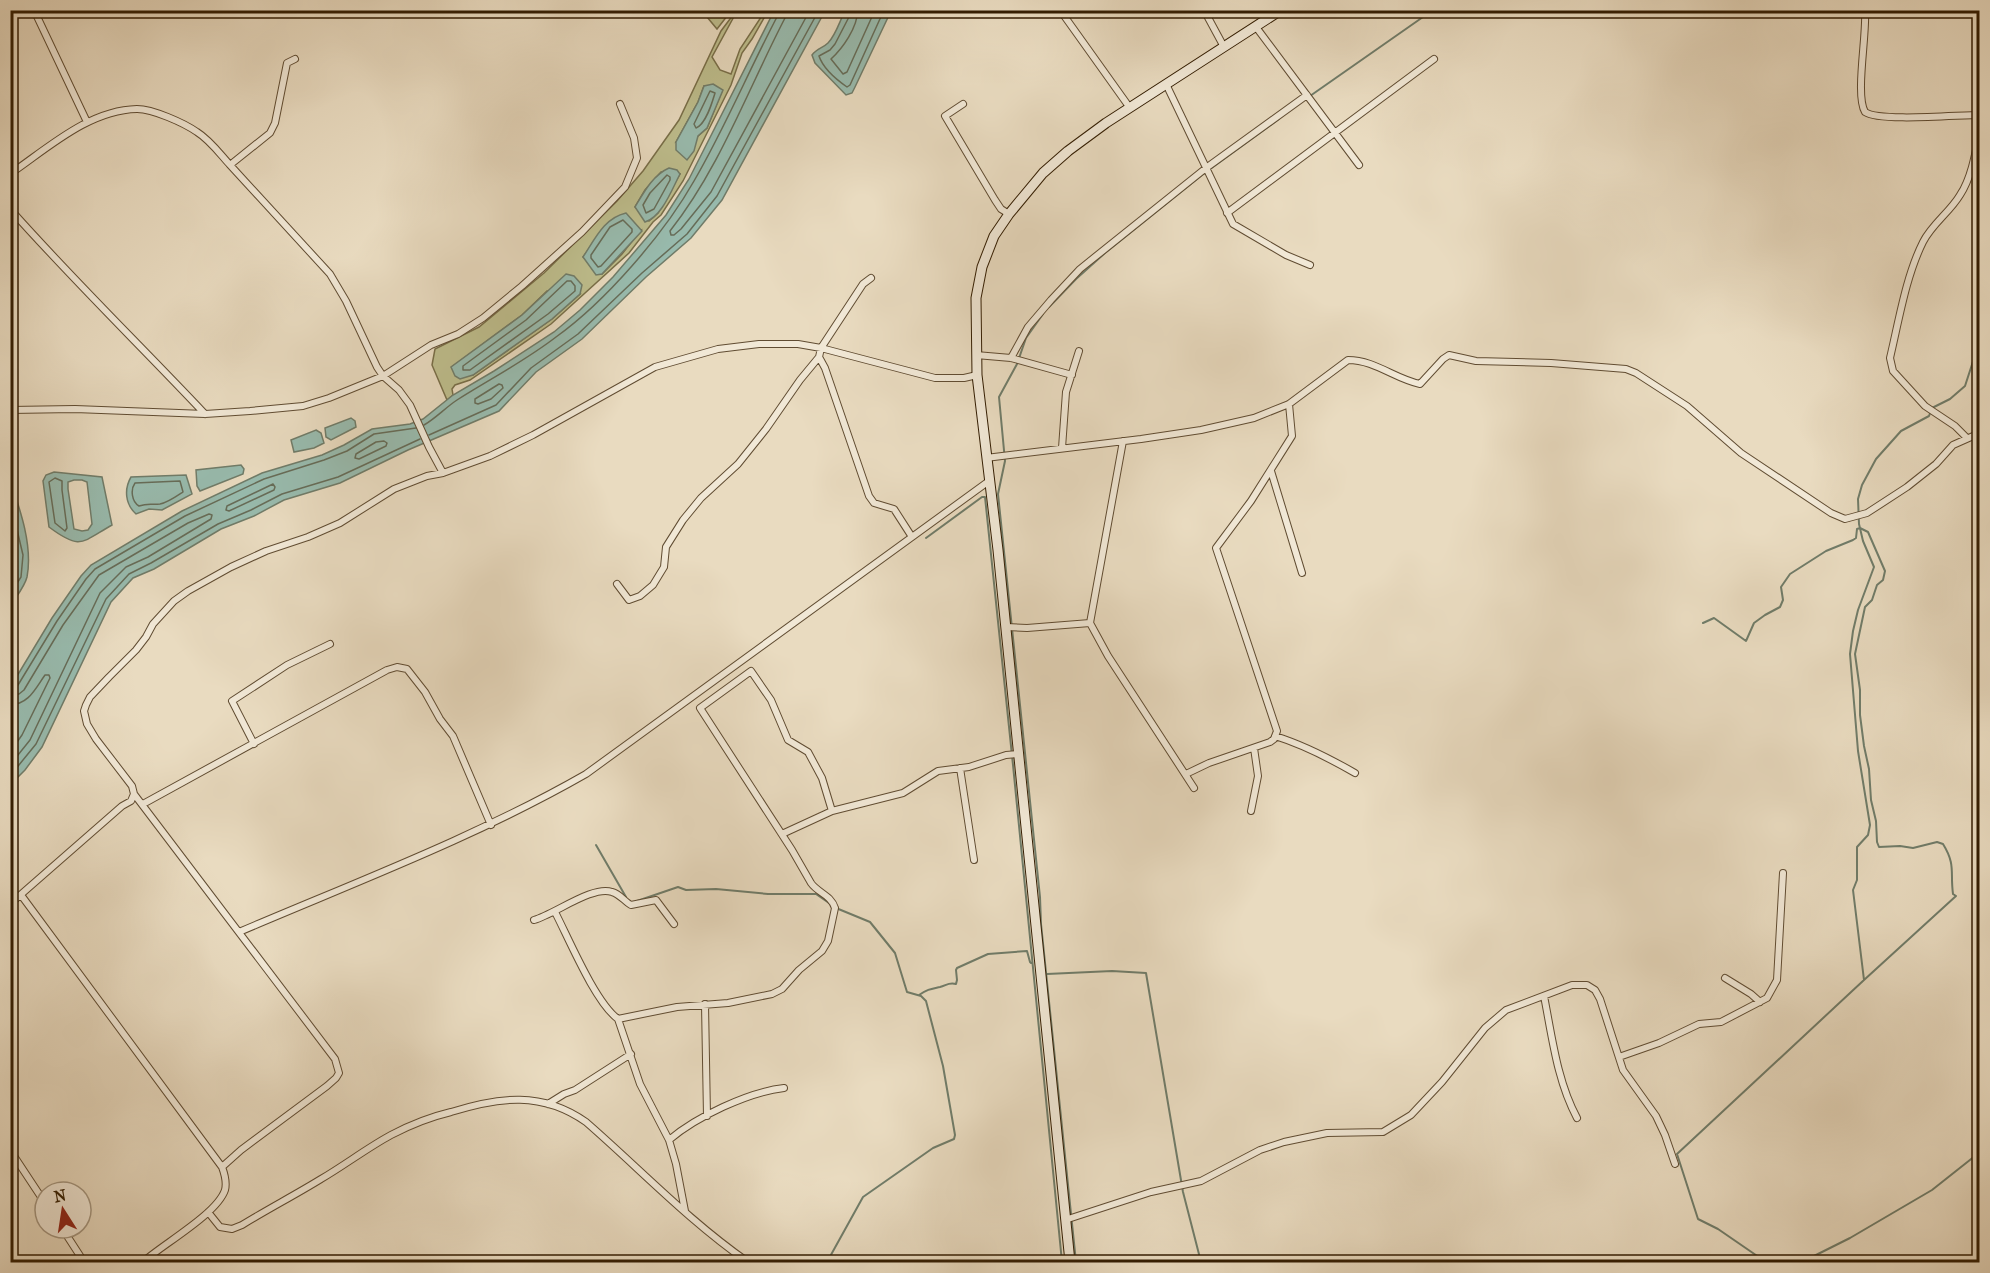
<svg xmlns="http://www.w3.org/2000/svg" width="1990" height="1273" font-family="'IM FELL French Canon',serif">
<rect width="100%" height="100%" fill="#e9dbc0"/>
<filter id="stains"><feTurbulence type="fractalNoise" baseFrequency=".00333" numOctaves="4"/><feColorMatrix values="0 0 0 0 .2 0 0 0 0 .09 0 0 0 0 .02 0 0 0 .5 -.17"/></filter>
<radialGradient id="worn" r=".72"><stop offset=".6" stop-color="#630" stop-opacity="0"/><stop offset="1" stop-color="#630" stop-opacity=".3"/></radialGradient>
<path fill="#bebe8d" stroke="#786e48" stroke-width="1.5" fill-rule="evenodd" d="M 702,11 L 731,11 L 717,29 Z
M 736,11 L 737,11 L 712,57 L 720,70 L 731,74 L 740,49 L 765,11 L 768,11 L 752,39 L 742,53 L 731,85 L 683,181 L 661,215 L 653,222 L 629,253 L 551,324 L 470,380 L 455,385 L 452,389 L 453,395 L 447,400 L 432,365 L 435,349 L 479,327 L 544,273 L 617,201 L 643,171 L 679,120 L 721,31 ZM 704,86 L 722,91 L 707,128 L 698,136 L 676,142 L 698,102 ZM 661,172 L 680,174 L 658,213 L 649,221 L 635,207 L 645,190 ZM 641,230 L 622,254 L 602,274 L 583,257 L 596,239 ZM 547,291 L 580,294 L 552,319 L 473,375 L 452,367 L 522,315 Z"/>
<path fill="#98bbae" stroke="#707c69" stroke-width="1.5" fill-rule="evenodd" d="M 774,11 L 825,11 L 722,200 L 691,238 L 646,277 L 582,339 L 536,372 L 499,411 L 408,450 L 340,483 L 284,500 L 254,516 L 221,529 L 154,569 L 133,578 L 111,602 L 42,747 L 25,770 L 11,784 L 11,686 L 52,618 L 81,576 L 91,565 L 182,511 L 262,473 L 322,455 L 344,445 L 372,429 L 410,424 L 423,419 L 453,395 L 494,371 L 554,332 L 580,310 L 613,277 L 666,215 L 689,179 Z
M 845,11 L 891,11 L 855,87 L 852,93 L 846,95 L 815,63 L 812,55 C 817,48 823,48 828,43 C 836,35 840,20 845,11 Z
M 713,84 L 723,90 L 707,128 L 698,136 L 694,151 L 687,160 L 676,150 L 676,142 L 698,102 L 704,86 Z
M 669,168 L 677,170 L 680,174 C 672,189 662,217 645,222 L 635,207 C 644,192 653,175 669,168 Z
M 626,213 L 642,231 L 602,274 L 596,275 L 583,257 C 595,239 604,218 626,213 Z
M 566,274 L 574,276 L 582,285 L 580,294 L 552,319 L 473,375 L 460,379 L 455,376 L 451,367 L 522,315 Z
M 351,418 L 355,421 L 356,427 L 331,440 L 326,437 L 325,428 Z
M 316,430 L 321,433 L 324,443 L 314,448 L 294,452 L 291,440 Z
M 241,465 L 244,469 L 243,474 L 200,491 L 197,486 L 196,470 Z
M 54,472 L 102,477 L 112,525 C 82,542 81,551 49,527 L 43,481 L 46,475 ZM 74,480 L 82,480 L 87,482 L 92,524 L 88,530 L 82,531 L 74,529 L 68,489 L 68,482 Z
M 186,475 L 192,494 L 162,510 L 149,509 L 136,514 C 125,504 124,489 131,477 Z
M 10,480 C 20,509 33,546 27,577 C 25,586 16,597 11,605 Z"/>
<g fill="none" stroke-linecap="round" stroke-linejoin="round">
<path stroke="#666c58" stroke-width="1.5" d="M 787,10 L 785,18 C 748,89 720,168 670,231 L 671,235 L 674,235 L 681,229 L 711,192 L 810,10
M 850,10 L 850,15 L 835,44 L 830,50 L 819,56 C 823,68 837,80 847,87 L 850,85 L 884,10
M 858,10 C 857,28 843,48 831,59 L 843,74 L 847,72 L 875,10
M 710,91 L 715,93 C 712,103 706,124 696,128 L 694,124 Z
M 667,175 L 670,177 L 670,180 L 654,209 L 646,213 L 643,205 L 650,193 Z
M 623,220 L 632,229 L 632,232 L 601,266 L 598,267 L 591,258 L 591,255 L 610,227 Z
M 567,281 L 571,281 L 575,286 L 575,291 L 548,314 L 470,370 L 463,370 L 463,366 L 526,320 Z
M 499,384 L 502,385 L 503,388 L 491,399 L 478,404 L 475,403 L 475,399 Z
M 424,425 C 436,418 445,408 457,400 C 490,379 525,361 556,337 C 605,302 664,234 694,181 C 725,128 749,70 778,15 L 779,10
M 429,435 L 496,405 L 531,368 L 578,334 L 642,273 L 687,234 L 717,196 L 819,10
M 384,441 L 387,443 L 386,446 L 359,459 L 355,458 L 356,454 L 376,442 Z
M 55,478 L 62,481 L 62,490 L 67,528 L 65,531 L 55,523 L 49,482 Z
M 180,481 L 183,492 C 177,496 167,503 160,504 C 151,505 148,503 139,506 C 132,502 130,490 135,483 Z
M 273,484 L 275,487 L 274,490 L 229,511 L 226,510 L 227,506 Z
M 10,500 L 23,555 L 21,577 L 10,594
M 10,688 L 18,685 L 57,621 L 86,579 L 95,569 L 185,516 L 264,479 L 324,460 L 347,451 L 374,434 L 416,428
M 10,696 L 19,694 L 24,690 L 63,625 L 99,575 L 188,523 L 209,514 L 212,515 L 211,519 L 148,557 L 126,567 L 100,593 L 30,740 L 10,765
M 10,705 C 29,704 35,689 45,675 L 49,675 L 50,678 L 22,735 L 10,752
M 10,776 L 36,744 L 106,599 L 129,574 L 151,563 L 218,524 L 251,510 L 282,494 L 338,477 L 420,439"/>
<path stroke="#707c69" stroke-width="2" d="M 1975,10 L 1980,17
M 1310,96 L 1433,10
M 1049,307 L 1076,279 L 1105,253 L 1202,175 L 1279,119
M 1043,314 L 1026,338 L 1017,364 L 999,397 L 1005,461 L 998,494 L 1040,897 L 1041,924 L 1076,1262
M 926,538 L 982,497 L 985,497 L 1013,765 L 1062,1262
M 1703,623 L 1714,618 L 1746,641 L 1754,623 L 1765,615 L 1780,607 L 1783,600 L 1781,587 L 1790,574 L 1826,551 L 1853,540 L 1856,538 L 1857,529 L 1860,528 L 1868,532 L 1885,571 L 1883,580 L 1877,585 L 1872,600 L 1865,607 L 1855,654 L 1860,690 L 1860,715 L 1864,746 L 1869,769 L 1871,800 L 1876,821 L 1877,842 L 1879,847 L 1900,846 L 1913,848 L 1937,842 L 1943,844 C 1956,865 1950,872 1953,894 L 1956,896 L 1864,980
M 596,845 L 626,897
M 637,901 L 678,887 L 686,890 L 716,889 L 768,894 L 816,894 L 829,903
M 1047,974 L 1112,971 L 1146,973 L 1183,1192 L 1201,1262
M 919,995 C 928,989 931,989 940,987 C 947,985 949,982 956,984 L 957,980 L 956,970 L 957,968 L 988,954 L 1027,951 L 1030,962 L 1031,963
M 827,1262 L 863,1197 L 933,1148 L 954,1139 L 955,1135 L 943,1066 L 926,1001 L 921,996 L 907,992 L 895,953 L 870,922 L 836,908
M 1766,1262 L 1718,1229 L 1698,1219 L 1677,1154 L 1864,980 L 1853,890 L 1857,880 L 1857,847 L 1868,835 L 1870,825 L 1858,751 L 1850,654 L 1853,631 L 1858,610 L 1874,567 L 1863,541 L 1859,524 L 1858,499 L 1862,485 L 1876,459 L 1901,431 L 1929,416 L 1932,408 L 1950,399 L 1965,386 L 1980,340
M 1802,1262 L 1850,1238 L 1932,1190 L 1980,1152"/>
<defs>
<path id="street" d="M 34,10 L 87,122
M 1060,10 L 1130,108
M 1204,10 L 1224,47
M 1865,10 C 1867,35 1855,95 1865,112 C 1879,122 1958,115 1980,115
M 1256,27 L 1359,165
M 295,59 L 287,63 L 275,123 L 270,133 L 230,165 L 330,274 L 346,301 L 377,367 L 383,376 L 399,390 L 410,405 L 429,447 L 443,473
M 1166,84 L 1233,224 L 1286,255 L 1310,265
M 963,104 L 945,116 L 995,200 L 1001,209 L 1009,214
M 10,174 C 48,148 89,110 137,109 C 153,109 184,123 197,132 C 210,140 220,154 230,165
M 10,209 C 73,280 140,345 205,414
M 1227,213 L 1434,59
M 976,355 L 1011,358 L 1072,375
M 819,357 L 825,368 L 869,496 L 874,503 L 894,509 L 912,537
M 1011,358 L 1028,327 L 1051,300 L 1080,269 L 1206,168 L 1307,95
M 10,410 L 75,409 L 205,414 L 250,411 L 303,406 L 329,398 L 383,376 L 431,345 L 458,334 L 483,318 L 522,286 L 582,232 L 625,187 L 637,158 L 634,138 L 620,104
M 1967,438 L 1955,426 L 1925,406 L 1893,371 L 1890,358 C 1899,320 1906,276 1923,242 C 1932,224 1950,212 1960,195 C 1972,177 1976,150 1980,129
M 1123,441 L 1090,623 L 1108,656 L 1194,788
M 1062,448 L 1066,392 L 1079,351
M 986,458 L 1141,439 L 1201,430 L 1254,418 L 1289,404 L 1348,360 C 1375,360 1395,379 1420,384 L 1443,359 L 1449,355 L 1476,361 L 1551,363 L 1626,369 L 1636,373 L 1687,406 L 1741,453 L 1831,513 L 1845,519 L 1867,513 L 1907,487 L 1936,464 L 1953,445 L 1980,433
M 1271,471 L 1302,573
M 617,584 L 629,600 L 640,596 L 653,585 L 664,567 L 666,547 L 683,520 L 701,498 L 738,464 L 766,429 L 800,380 L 819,357 L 821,348 L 863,284 L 871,278
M 1006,627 L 1027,628 L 1090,623
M 1275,736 C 1304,745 1329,758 1355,773
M 254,744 L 232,701 L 287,665 L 330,644
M 960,768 L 974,860
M 1186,774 L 1209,763 L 1270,742 L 1274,739 L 1277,731 L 1216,548 L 1251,501 L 1292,436 L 1289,404
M 143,804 L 387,670 L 397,667 L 407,669 L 425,692 L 440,719 L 453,736 L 491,825
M 1251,811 L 1258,776 L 1254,748
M 782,834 L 832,811 L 903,793 L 938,771 L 969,767 L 1006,755 L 1019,754
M 21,895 L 222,1167 C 225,1175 227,1182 225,1190 C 217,1214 163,1244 143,1262
M 10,904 L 122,806 L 131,801 L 134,794
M 555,912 C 569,939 595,1002 618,1019
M 534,920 C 555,914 593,885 612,892 C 620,894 625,902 631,905 L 656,900 L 674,924
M 239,932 C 356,882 476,837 586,774 L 989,481
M 1725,978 L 1751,994 L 1760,1002
M 1544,996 C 1552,1036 1557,1081 1577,1118
M 705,1004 L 707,1116
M 1619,1057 L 1659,1043 L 1699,1024 L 1721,1022 L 1767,998 L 1777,980 L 1783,873
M 548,1104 L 564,1094 L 575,1090 L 631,1054
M 669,1140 C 696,1117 748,1092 784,1088
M 10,1150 L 45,1203
M 222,1167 L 241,1150 L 327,1086 L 336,1078 L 339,1073 L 335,1059 L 134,794 L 132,786 L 96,739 L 87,724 L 84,711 L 86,705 L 90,697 L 109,677 L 136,650 L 146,637 L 153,624 L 174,601 L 188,591 L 231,567 L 266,551 L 308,537 L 340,523 L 394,489 L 427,476 L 443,473 L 490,456 L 533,435 L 655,367 L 718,349 L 759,344 L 798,344 L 821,348 L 935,378 L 964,378 L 977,375
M 685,1211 L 676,1164 L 669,1140 L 640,1084 L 618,1019 L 677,1007 L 728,1003 L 772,994 L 782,989 L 799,970 L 822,951 L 828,941 L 835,908 C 831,895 818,893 811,883 L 792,850 L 700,708 L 751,671 L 771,700 L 788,740 L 808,752 L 822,778 L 832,811
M 208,1212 L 220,1227 L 232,1229 L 242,1225 C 268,1209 295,1195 321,1179 C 345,1165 367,1148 391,1135 C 410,1125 430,1117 451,1112 C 499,1097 542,1091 586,1122 C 640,1169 689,1221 748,1262
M 1065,1220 L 1151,1192 L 1201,1181 L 1260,1150 L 1284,1142 L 1327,1133 L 1383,1132 L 1411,1115 L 1442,1082 L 1485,1028 L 1506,1010 L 1572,985 L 1587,985 L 1595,990 L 1600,999 L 1623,1070 L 1656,1116 L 1665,1135 L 1675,1164
M 62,1228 L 84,1262"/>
<path id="secondary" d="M 1070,1262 L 998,550 L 977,375 L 976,298 L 982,267 L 994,236 L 1009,214 L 1043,173 L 1068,151 L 1106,123 L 1281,10"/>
</defs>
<use href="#street" stroke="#604c32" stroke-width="8"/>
<use href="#secondary" stroke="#331d02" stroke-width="11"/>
<use href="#street" stroke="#f1e8d6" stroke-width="6"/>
<use href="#secondary" stroke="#f1e8d6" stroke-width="9"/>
</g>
<rect width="1990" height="1273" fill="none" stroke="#e9dbc0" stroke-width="36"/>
<rect x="12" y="12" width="1966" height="1249" fill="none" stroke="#331d02" stroke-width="3"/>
<rect x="18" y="18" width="1954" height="1237" fill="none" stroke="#331d02" stroke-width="1.5"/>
<g transform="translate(63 1210) rotate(348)"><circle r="28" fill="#f1e8d6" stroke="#a59781" stroke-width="1.5"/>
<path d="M0-4.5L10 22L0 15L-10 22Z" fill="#8f2418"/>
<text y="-9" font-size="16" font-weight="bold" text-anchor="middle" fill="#331d02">N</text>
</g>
<rect width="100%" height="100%" filter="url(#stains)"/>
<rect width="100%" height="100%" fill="url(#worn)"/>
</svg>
